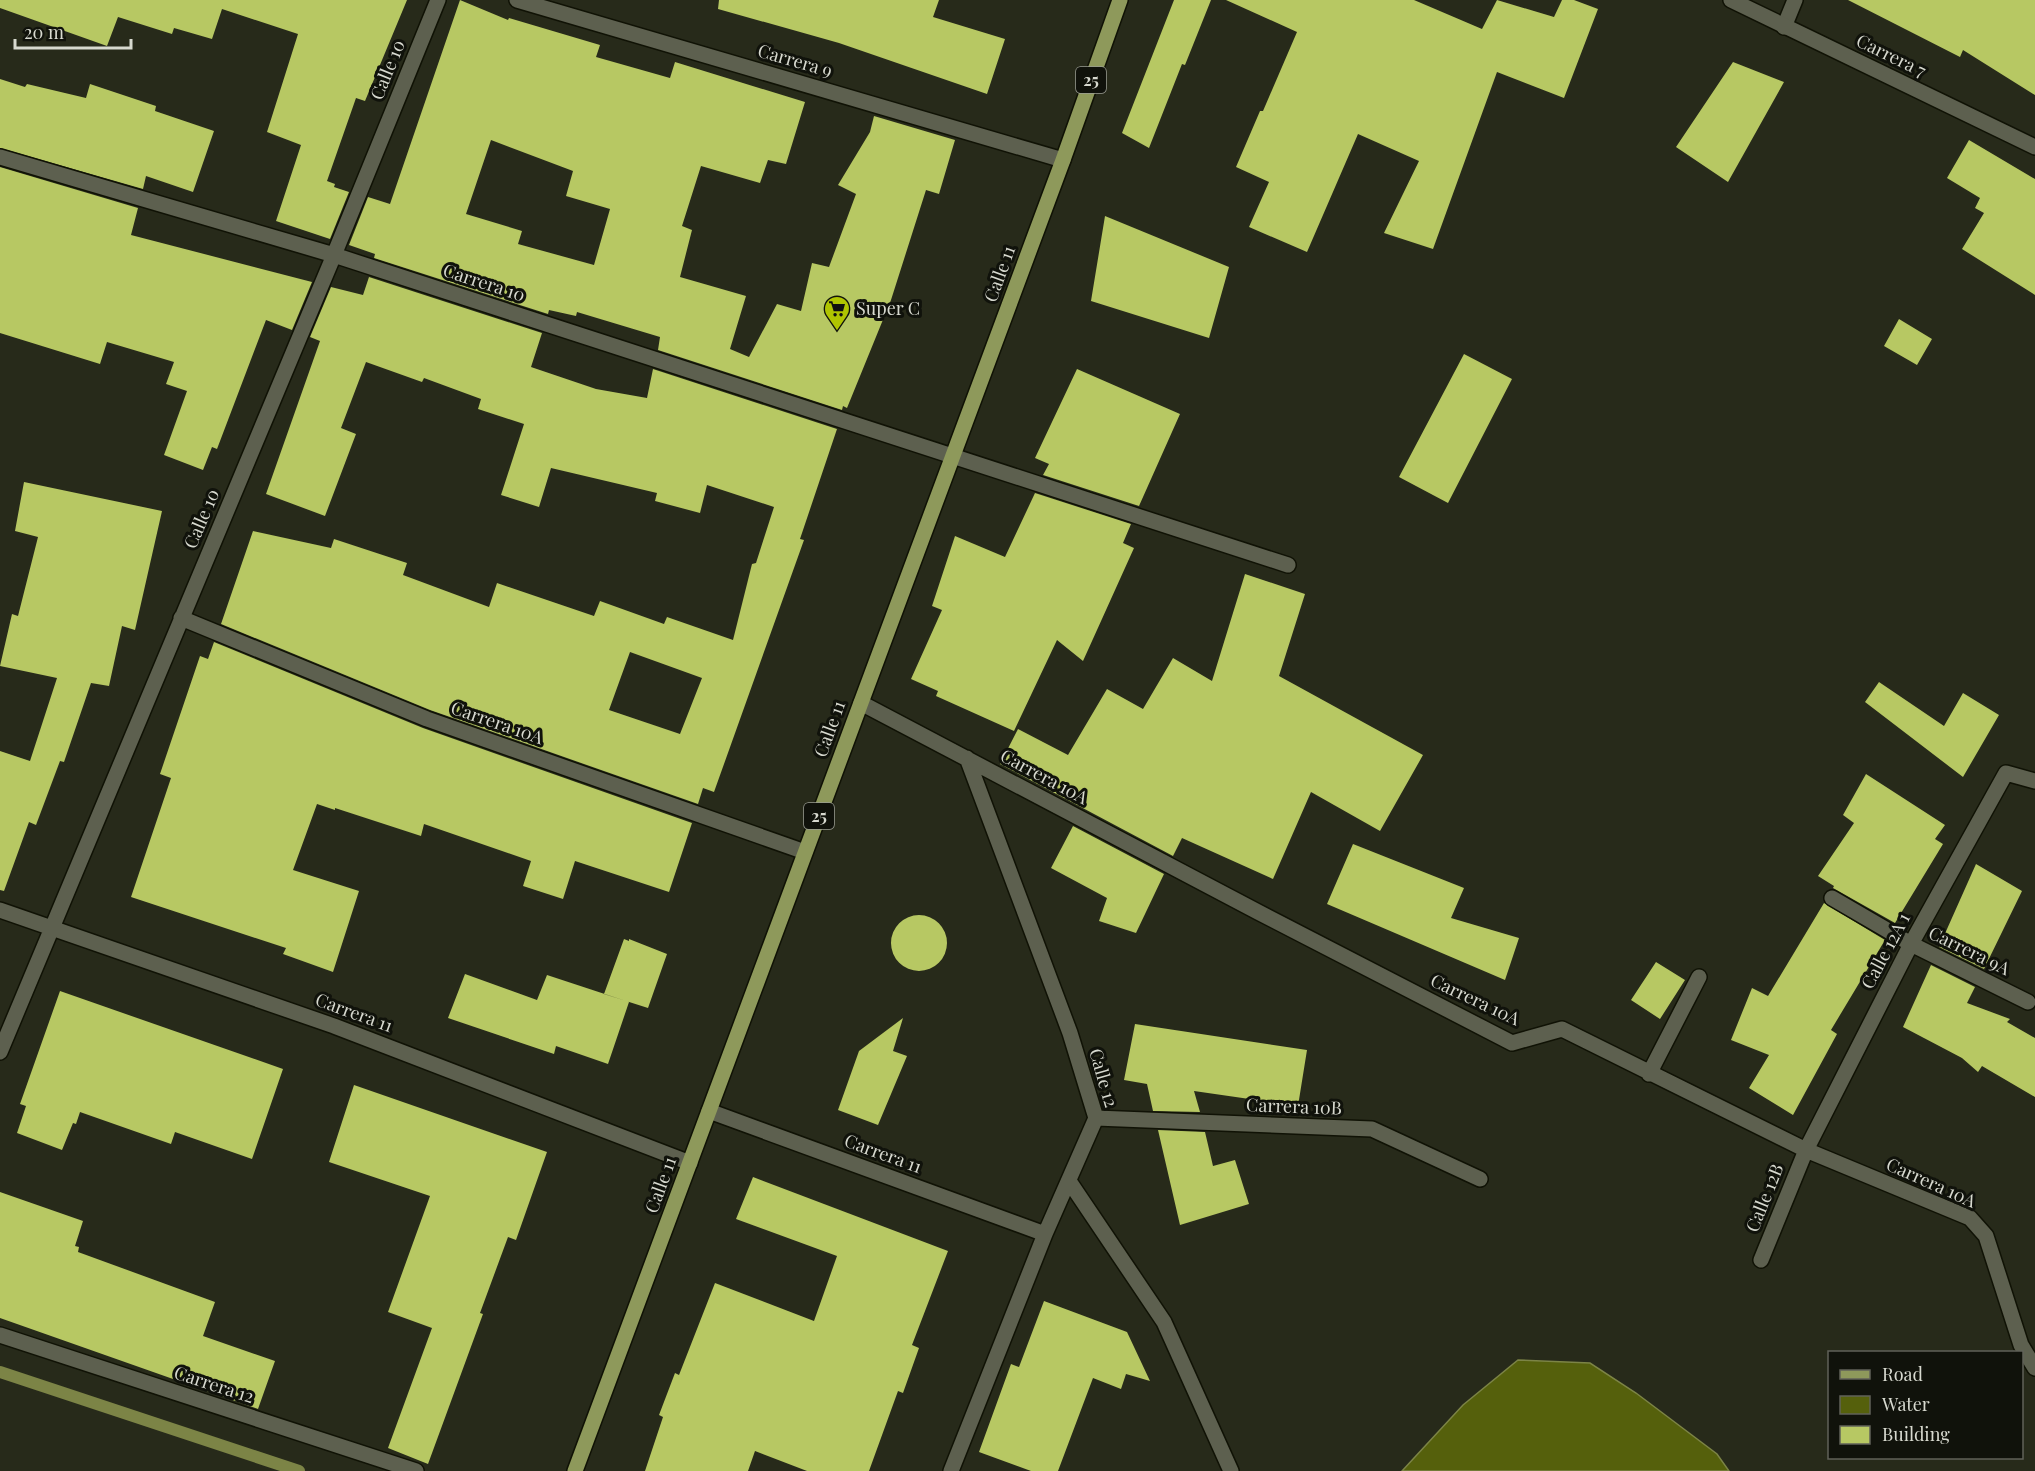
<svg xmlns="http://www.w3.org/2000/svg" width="2035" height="1471" font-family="'Playfair Display',serif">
<rect width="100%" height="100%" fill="#272a1a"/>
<path fill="#55600c" stroke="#7c8446" stroke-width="1.5" d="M 1518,1360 L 1590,1363 L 1636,1393 L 1717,1454 L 1729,1471 L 1402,1471 L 1463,1405 Z"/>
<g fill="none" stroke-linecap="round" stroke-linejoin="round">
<path stroke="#7c8446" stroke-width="12" d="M 0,1372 L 299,1471"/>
</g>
<path fill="#b7c863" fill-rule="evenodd" d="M 0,0 L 407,0 L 365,101 L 356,98 L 327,181 L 335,184 L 334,187 L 349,192 L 330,239 L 276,221 L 301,145 L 267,132 L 298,34 L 222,9 L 212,39 L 174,28 L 172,34 L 118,17 L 107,46 L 0,8 Z
M 460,0 L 508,20 L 509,18 L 600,45 L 596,57 L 670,78 L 675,62 L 805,102 L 786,164 L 768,160 L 760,183 L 701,166 L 682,226 L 692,230 L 680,277 L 746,296 L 730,349 L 749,357 L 777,304 L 801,311 L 812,263 L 829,267 L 856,194 L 838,185 L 870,132 L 874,116 L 955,140 L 939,194 L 926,190 L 891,300 L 847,408 L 843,406 L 842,410 L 658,350 L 660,337 L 577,312 L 576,316 L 549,310 L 548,314 L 374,258 L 375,254 L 349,245 L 368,197 L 390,204 ZM 491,140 L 573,171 L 566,196 L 610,209 L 594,265 L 518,244 L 522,231 L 466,214 Z
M 719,0 L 939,0 L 933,17 L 1005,39 L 987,94 L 839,43 L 718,9 Z
M 1174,0 L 1211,0 L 1185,65 L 1182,64 L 1149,148 L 1122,133 Z
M 1226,0 L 1414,0 L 1482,29 L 1497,0 L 1554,17 L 1562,0 L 1574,0 L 1598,9 L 1564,98 L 1497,72 L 1433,249 L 1384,233 L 1419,161 L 1358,134 L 1307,252 L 1249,227 L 1269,182 L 1236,167 L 1260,111 L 1263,111 L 1297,32 Z
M 1848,0 L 2035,0 L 2035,95 L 1963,50 L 1960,57 Z
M 1733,62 L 1784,82 L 1728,182 L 1676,147 Z
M 0,79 L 25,87 L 27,84 L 86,98 L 90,84 L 156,106 L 155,111 L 214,131 L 193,192 L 146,176 L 143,189 L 0,148 Z
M 1969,140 L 2035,179 L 2035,295 L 1962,249 L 1984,213 L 1975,208 L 1980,198 L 1947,178 Z
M 0,167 L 138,208 L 131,235 L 312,282 L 292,330 L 266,320 L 217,449 L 212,447 L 203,470 L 164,455 L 187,391 L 166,384 L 174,362 L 107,342 L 100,364 L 0,333 Z
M 1105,216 L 1229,267 L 1209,338 L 1091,301 Z
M 369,277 L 542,333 L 531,367 L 596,389 L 647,398 L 653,369 L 837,429 L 800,539 L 804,540 L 714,792 L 703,788 L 698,804 L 430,710 L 221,624 L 253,531 L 331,548 L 334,539 L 407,563 L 403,575 L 489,607 L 497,583 L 594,616 L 600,601 L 664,624 L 667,617 L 733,640 L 752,564 L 756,563 L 774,507 L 707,485 L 700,513 L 655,501 L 657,493 L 551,468 L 539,507 L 501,495 L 524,424 L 478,409 L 481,399 L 424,378 L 422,382 L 366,362 L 341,428 L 356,434 L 325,516 L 266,494 L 320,341 L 310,337 L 331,287 L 363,295 ZM 630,652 L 702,678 L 680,734 L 609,710 Z
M 1899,319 L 1932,339 L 1917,365 L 1884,346 Z
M 1464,354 L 1512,379 L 1448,503 L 1399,477 Z
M 1077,369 L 1180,414 L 1139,506 L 1043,475 L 1049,464 L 1035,458 Z
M 24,482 L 162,511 L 135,630 L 122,626 L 109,686 L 91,683 L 64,762 L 60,761 L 36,825 L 29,822 L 4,891 L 0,890 L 0,751 L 30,761 L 57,678 L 0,666 L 12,614 L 18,616 L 38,537 L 15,531 Z
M 1035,493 L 1131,524 L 1123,543 L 1134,548 L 1083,661 L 1057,640 L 1014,731 L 936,696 L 938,691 L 911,679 L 942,610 L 932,606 L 955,536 L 1005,557 Z
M 1245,574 L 1305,594 L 1279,676 L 1423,755 L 1380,831 L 1311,792 L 1273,879 L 1182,838 L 1173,856 L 1000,764 L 1018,729 L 1068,755 L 1107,689 L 1143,709 L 1173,658 L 1212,681 Z
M 214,642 L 423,728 L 692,823 L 669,892 L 575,861 L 563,899 L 523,886 L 531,861 L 424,824 L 421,836 L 335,808 L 335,810 L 317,804 L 293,870 L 359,891 L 333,972 L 283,954 L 286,948 L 131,897 L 171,778 L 160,774 L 200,656 L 208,659 Z
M 1879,682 L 1944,726 L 1963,693 L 1999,715 L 1963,777 L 1865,702 Z
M 1866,774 L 1945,825 L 1935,839 L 1943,844 L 1895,923 L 1833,888 L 1834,886 L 1818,876 L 1854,823 L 1843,815 Z
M 1073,826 L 1164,874 L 1136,933 L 1099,921 L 1107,898 L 1051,868 Z
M 1353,844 L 1464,888 L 1451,918 L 1519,938 L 1505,980 L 1327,904 Z
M 1976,864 L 2022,891 L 1984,969 L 1939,947 Z
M 1824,903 L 1885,940 L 1831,1030 L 1837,1034 L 1793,1115 L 1749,1088 L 1769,1055 L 1731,1040 L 1752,988 L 1768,996 Z
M891 943a28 28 0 1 1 56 0a28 28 0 1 1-56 0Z
M 624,939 L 629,941 L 629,939 L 667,954 L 648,1008 L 604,994 Z
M 1656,962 L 1685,980 L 1660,1019 L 1631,1000 Z
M 1931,965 L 1975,987 L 1967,1003 L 2010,1019 L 2007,1022 L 2035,1038 L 2035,1097 L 1982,1066 L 1978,1072 L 1962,1058 L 1903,1027 Z
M 465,974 L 537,1000 L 547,975 L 629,1002 L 608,1064 L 556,1046 L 554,1054 L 448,1018 Z
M 60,991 L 283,1069 L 252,1159 L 175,1132 L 171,1144 L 80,1112 L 76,1124 L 73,1123 L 62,1150 L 17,1133 L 26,1106 L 20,1104 Z
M 903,1018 L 893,1051 L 907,1056 L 878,1125 L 838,1110 L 859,1051 Z
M 1135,1024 L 1307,1050 L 1298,1106 L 1194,1091 L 1200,1112 L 1153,1111 L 1147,1084 L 1124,1080 Z
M 354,1085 L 547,1152 L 516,1240 L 508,1237 L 480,1313 L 483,1314 L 428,1464 L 388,1448 L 432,1328 L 388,1312 L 430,1196 L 329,1162 Z
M 1158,1130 L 1205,1132 L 1213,1166 L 1235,1160 L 1249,1204 L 1180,1225 Z
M 753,1177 L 948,1251 L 912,1345 L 919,1348 L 903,1393 L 898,1391 L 869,1471 L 807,1471 L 755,1451 L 748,1471 L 645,1471 L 663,1417 L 659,1415 L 675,1373 L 679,1375 L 715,1283 L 814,1321 L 837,1256 L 736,1219 Z
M 0,1192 L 83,1221 L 75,1246 L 79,1247 L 78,1252 L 215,1302 L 203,1336 L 275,1361 L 258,1409 L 0,1318 Z
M 1044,1301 L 1127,1332 L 1150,1381 L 1126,1374 L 1121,1389 L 1093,1378 L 1058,1471 L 1031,1471 L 979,1452 L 1011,1364 L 1019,1367 Z"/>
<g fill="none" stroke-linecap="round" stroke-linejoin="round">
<defs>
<path id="minor" d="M 517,0 L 1063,160
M 1784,27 L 1795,0
M 0,157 L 334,255 L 1288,565
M 181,618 L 427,719 L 805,852
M 861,703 L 1258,912 L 1512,1043 L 1562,1029 L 1806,1150 L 1970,1218 L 1986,1236 L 2021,1345 L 2035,1368
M 1832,898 L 1911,944 L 2028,1002
M 0,910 L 334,1026 L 690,1163
M 0,1052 L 334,255 L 438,0
M 1649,1074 L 1699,977
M 709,1111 L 1045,1234
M 1096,1118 L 1372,1129 L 1480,1179
M 1069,1181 L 1164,1322 L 1231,1471
M 1761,1260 L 1806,1150 L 1911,944 L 2006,773 L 2035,781
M 0,1335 L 416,1471
M 951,1471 L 1045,1234 L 1096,1118 L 1070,1033 L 967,758"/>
<path id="tertiary" d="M 1731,0 L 2035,147"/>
<path id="primary" d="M 575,1471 L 1063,160 L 1120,0"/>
</defs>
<use href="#minor" stroke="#101205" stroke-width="18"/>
<use href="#tertiary" stroke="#101205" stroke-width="18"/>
<use href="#primary" stroke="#101205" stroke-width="18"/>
<use href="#minor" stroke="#5d604f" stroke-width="15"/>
<use href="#tertiary" stroke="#5d604f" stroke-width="15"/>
<use href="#primary" stroke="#8e995b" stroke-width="15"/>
</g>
<defs>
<symbol id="supermarket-pin" viewBox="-11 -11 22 30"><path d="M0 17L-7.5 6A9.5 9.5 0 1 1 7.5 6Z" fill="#b0c501" stroke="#10120b"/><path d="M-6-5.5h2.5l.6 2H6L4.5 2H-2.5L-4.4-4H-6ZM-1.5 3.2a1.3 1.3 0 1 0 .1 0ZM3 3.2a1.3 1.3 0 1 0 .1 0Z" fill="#111"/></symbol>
</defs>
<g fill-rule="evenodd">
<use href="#supermarket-pin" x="822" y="294" width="30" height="40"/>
</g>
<g text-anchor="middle" stroke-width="6" stroke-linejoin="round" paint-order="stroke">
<g fill="#10120b" stroke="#9b9d94" stroke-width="1.5">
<rect x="1076" y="67" width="30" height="26" rx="4.5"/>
<rect x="804" y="803" width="30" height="26" rx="4.5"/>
</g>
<g font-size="16" font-weight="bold" fill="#d7d9cf">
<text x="1091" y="86">25</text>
<text x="819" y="822">25</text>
</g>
<g font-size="18" fill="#d7d9cf" stroke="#10120b">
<text transform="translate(1891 56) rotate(26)" y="6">Carrera 7</text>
<text transform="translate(795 61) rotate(16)" y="6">Carrera 9</text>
<text transform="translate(388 70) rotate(-68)" y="6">Calle 10</text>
<text transform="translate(1000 274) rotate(-70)" y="6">Calle 11</text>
<text transform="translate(484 283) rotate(18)" y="6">Carrera 10</text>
<text transform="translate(202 519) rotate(-67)" y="6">Calle 10</text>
<text transform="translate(497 723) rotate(19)" y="6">Carrera 10A</text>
<text transform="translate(830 729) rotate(-70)" y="6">Calle 11</text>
<text transform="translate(1044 777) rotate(28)" y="6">Carrera 10A</text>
<text transform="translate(1886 951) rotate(-62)" y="6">Calle 12A 1</text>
<text transform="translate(1969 951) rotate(26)" y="6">Carrera 9A</text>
<text transform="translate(1475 1000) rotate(25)" y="6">Carrera 10A</text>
<text transform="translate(354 1013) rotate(20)" y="6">Carrera 11</text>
<text transform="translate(1103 1078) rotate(74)" y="6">Calle 12</text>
<text transform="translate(1294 1107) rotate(2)" y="6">Carrera 10B</text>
<text transform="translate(883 1154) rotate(20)" y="6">Carrera 11</text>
<text transform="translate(1931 1183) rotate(24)" y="6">Carrera 10A</text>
<text transform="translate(661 1185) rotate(-70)" y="6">Calle 11</text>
<text transform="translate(1765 1198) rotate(-68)" y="6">Calle 12B</text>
<text transform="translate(214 1385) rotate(18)" y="6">Carrera 12</text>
</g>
<g font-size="18" fill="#d7d9cf" stroke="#10120b" text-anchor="start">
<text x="856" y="315">Super C</text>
</g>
</g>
<rect x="1828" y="1351" width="195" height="108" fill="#10120b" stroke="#606259" stroke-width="1.5"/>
<rect x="1840" y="1370" width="30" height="9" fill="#8e995b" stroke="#606259" stroke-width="1.5"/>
<text x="1882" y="1381" font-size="18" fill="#d7d9cf">Road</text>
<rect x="1840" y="1396" width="30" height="18" fill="#55600c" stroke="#606259" stroke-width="1.5"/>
<text x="1882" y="1411" font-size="18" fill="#d7d9cf">Water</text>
<rect x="1840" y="1426" width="30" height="18" fill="#b7c863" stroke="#606259" stroke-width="1.5"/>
<text x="1882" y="1441" font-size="18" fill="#d7d9cf">Building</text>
<path d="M15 39v9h116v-9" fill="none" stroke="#d7d9cf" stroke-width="3"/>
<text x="24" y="39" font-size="18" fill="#d7d9cf" stroke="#10120b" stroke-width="4.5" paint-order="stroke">20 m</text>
</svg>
